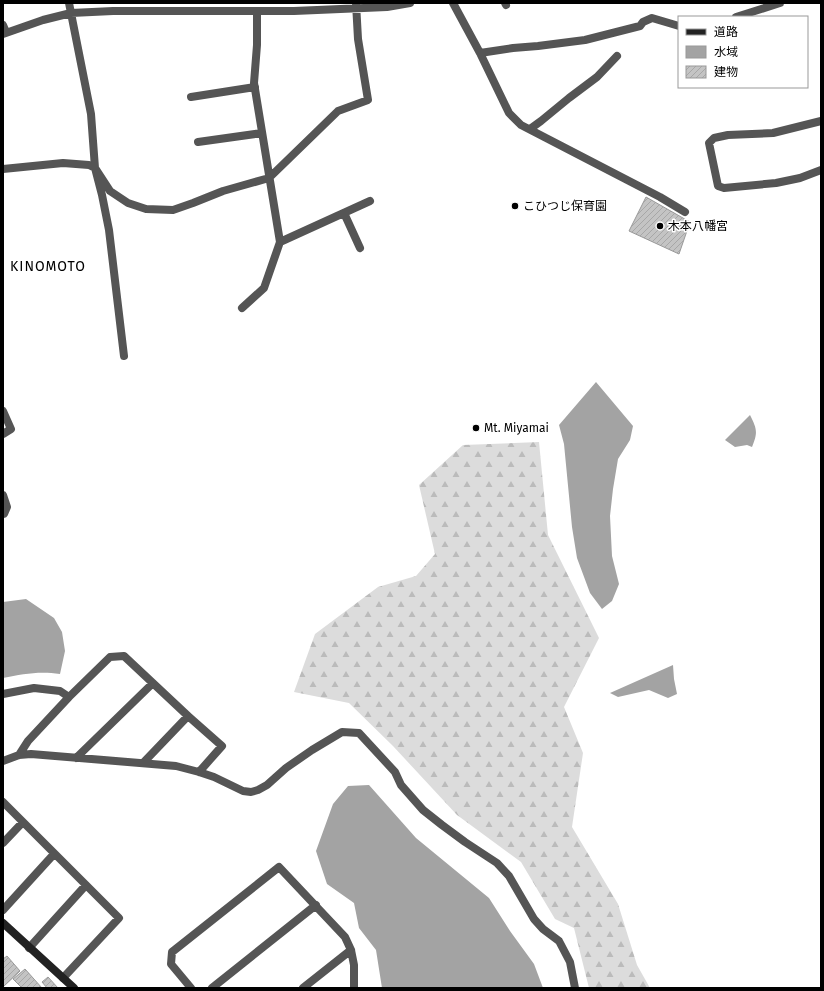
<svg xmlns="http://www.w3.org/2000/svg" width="824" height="991" font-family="'Fira Sans','Noto Sans JP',sans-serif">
<defs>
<pattern id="forest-firs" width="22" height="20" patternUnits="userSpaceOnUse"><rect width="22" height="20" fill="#dcdcdc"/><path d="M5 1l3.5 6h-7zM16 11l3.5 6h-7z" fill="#bbb"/></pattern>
<pattern id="building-hatch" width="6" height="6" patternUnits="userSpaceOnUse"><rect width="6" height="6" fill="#c4c4c4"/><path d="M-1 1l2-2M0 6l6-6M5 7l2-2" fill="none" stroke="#a7a7a7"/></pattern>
</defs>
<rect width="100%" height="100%" fill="#fff"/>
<path fill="url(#forest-firs)" d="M 539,442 L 548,535 L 599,638 L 564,707 L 583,753 L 572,827 L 618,904 L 637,965 L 650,988 L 589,988 L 574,928 L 555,919 L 521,862 L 457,815 L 393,746 L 349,703 L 294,692 L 315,634 L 378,587 L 416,576 L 435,554 L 419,485 L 463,445 Z"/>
<path fill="#a3a3a3" d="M 596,382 L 633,426 L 630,440 L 618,459 L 613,489 L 610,516 L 612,556 L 619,584 L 612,601 L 602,609 L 590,593 L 577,558 L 572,527 L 564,444 L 559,425 Z
M 750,415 C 757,429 758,432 752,447 L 747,445 L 735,447 L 725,440 Z
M 26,599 L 54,618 L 62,632 L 65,651 L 60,674 C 39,671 23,674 3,678 L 3,602 Z
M 673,665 L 674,679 L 677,694 L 668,698 L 649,690 L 618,697 L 610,693 Z
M 369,785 L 416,838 L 489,898 L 510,931 L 534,964 L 543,988 L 382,988 L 376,950 L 359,928 L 354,903 L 327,884 L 316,851 L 333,804 L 348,786 Z"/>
<path fill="url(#building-hatch)" stroke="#999" d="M 646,197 L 690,222 L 679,254 L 629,231 Z
M 7,956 L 20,971 L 3,987 L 3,959 Z
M 25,969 L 42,988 L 22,988 L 13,979 Z
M 48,977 L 58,988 L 47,988 L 42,982 Z"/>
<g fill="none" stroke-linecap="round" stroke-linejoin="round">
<path stroke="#555" stroke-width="8" d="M 69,3 L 91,114 L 95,168 L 102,195 L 109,230 L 124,356
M 453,3 L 480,53 L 509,113 L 521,125 L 660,197 L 685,212
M 505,3 L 506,5
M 257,11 L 257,45 L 254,83 L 280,242
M 736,17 L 780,3
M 3,25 L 6,32
M 3,34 L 43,20 L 71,13 L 113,11 L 294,11 L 387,7 L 410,3
M 480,53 L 513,48 L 538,46 L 585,40 L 640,26 L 643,22 L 652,18 L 679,26
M 191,97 L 255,87
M 821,121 L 773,133 L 728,135 L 714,138 L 709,143 L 718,186 L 724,188 L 776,183 L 800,178 L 821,170
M 530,129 L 541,121 L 569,98 L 597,77 L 617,56
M 198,142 L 262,133
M 3,169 L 63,163 L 89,165 L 95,168 L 110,191 L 128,203 L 146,209 L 173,210 L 193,203 L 223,191 L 269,178 L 338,111 L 368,100 L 358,39 L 356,3
M 344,213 L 360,248
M 242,308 L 264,288 L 280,242 L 370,201
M 3,411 L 11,429 L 3,434
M 3,495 L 7,507 L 4,514 L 3,514
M 3,694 L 34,688 L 60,691 L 69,697
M 19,755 L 28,741 L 69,697 L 110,657 L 124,656 L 188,716 L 222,746 L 199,772
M 76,758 L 153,683
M 3,761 L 19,755 L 31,754 L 176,766 L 199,772 L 214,777 L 243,791 L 251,792 L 258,790 L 267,785 L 286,768 L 312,750 L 342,732 L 359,733 L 395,772 L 401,785 L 423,810 L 442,825 L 465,842 L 497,863 L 509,876 L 534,919 L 543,929 L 559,941 L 570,962 L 575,988
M 143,763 L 188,716
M 3,802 L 119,918 L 63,978
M 3,843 L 22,823
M 3,910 L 54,854
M 29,948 L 86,885
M 191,988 L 171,964 L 172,952 L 279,867 L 345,937 L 351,950 L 354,965 L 354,988
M 212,988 L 316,905
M 303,988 L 351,950"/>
<path stroke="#222" stroke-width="8" d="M 3,923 L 74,988"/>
</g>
<g fill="#000" stroke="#fff" stroke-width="1.5">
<circle cx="515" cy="206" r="4"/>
<circle cx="660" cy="226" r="4"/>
<circle cx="476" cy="428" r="4"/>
</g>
<g text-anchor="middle" stroke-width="3" stroke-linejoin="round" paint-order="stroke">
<g font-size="12" fill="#000" stroke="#fff" text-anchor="start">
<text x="523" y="210">こひつじ保育園</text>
<text x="668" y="230">木本八幡宮</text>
<text x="484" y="432">Mt. Miyamai</text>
</g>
<g font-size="14" letter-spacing="1" fill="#000" stroke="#fff">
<text x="48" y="271">KINOMOTO</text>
</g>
</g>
<rect width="824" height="991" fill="none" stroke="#000000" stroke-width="8"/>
<rect x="678" y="16" width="130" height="72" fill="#ffffff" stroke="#999999"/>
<rect x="686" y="29" width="20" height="6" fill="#222222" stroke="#999999"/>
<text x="714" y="36" font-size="12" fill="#000000">道路</text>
<rect x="686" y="46" width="20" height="12" fill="#a3a3a3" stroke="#999999"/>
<text x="714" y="56" font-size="12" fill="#000000">水域</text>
<rect x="686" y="66" width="20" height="12" fill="url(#building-hatch)" stroke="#999999"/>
<text x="714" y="76" font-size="12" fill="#000000">建物</text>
</svg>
